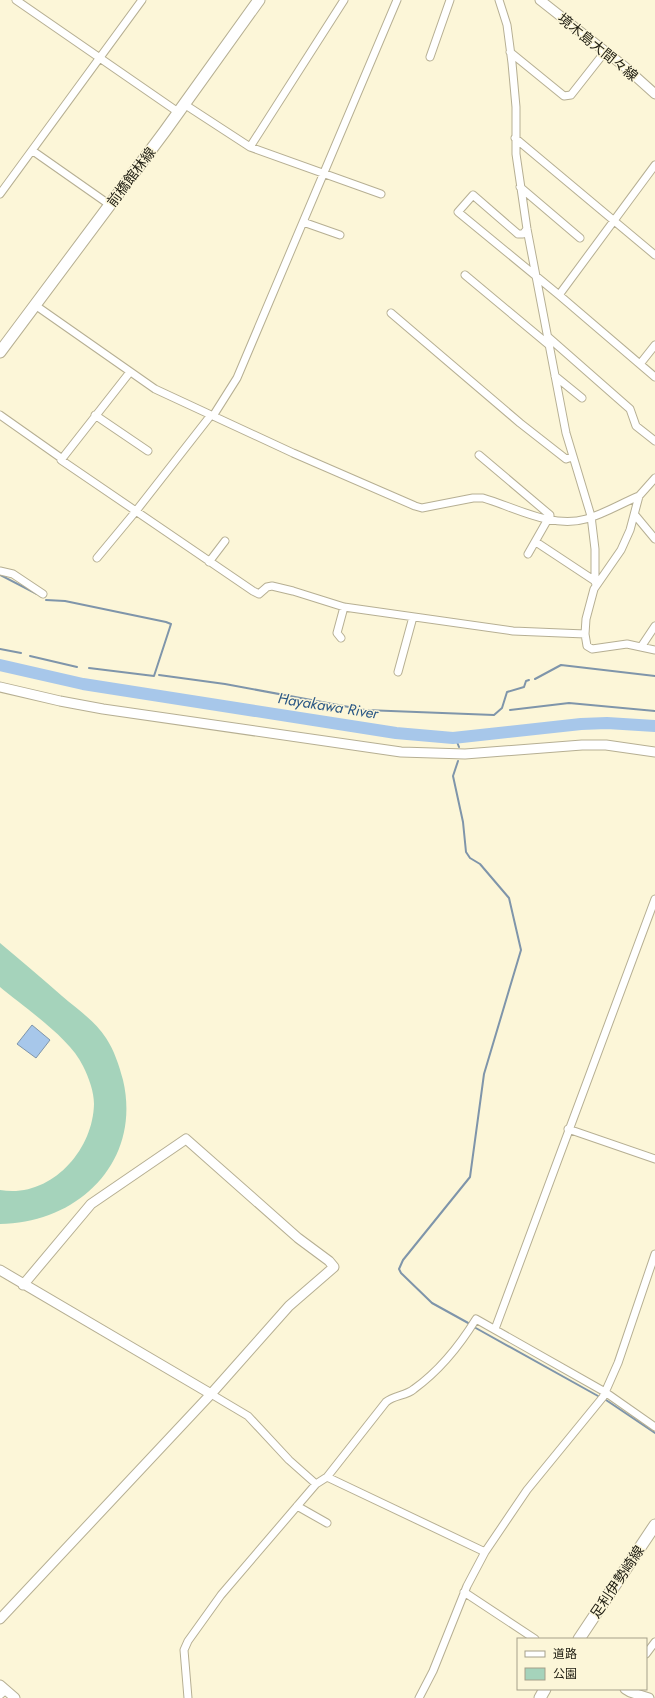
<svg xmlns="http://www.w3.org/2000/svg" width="655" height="1698" font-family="Jost,'Noto Sans JP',sans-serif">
<rect width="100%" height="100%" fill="#fcf6d8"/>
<path fill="#a5d3bb" d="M 0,943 C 21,961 42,978 62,996 C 77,1009 95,1021 106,1038 C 114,1050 119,1065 123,1080 C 142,1161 79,1223 0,1224 L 0,1190 C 49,1199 93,1152 94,1104 C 94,1092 89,1078 83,1066 C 70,1038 25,1008 0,987 Z"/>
<path fill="#a7c7ea" stroke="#7f95aa" d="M 32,1025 L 50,1040 L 36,1058 L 17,1044 Z"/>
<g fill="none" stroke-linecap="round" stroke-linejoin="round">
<path stroke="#7f95aa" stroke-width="2" d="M 0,575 L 37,594
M 46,600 L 65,601 L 166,622 L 171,624 L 154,676 L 89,668
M 0,649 L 21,653
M 30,656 L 77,667
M 159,675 L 225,684 L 365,710 L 494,715 L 502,708 L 507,692 L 524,687 L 526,681 L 529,680
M 535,679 L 561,665 L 655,676
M 510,710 L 569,703 L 655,711
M 455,737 L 459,747
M 458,761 L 453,776 L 463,822 L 466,852 L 470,858 L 480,864 L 509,898 L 521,950 L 484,1074 L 470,1177 L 403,1260 L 399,1269 L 401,1273 L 432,1303 L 470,1324
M 474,1327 L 598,1396
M 606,1400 L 655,1433"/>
<path stroke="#a7c7ea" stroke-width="12" d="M 0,665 L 83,684 L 396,733 L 453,738 L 581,724 L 607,723 L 655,726"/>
<defs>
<path id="street" d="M 16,0 L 178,112
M 499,0 L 507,25 L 512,63 L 516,107 L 516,154 L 527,229 L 566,433 L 591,516 L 595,549 L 595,582
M 510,52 L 564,96 L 571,95 L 604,53
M 430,57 L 450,0
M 184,104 L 250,147 L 381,194
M 515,138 L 655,255
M 250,147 L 344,0
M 33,151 L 110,205
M 520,187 L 580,238
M 0,194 L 142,0
M 303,222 L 340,235
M 527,229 L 523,234 L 518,234 L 473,195 L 458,212 L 559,295 L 655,377
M 465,275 L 549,345
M 559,295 L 655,165
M 35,305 L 155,389 L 293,453 L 415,506 L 422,508 L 473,498 L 483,498 C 514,507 552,529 586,519 C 604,514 622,503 639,496
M 391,313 L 520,423 L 566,459 L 572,457
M 548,337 L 630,409 L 636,426 L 655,441
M 640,364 L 655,345
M 130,372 L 61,460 L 253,591 L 259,594 L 267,587 L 272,586 L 293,591 L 344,607 L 513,631 L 585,634
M 555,376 L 582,398
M 0,415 L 61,458
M 95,415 L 148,451
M 213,416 L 237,378 L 397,0
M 479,455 L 550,515 L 550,519
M 655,478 L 639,496 L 630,530 L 621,550 L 594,589 L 586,619 L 585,634 L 587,646 L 592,649 L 627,644 L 655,650
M 635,515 L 655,539
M 536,542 L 598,583
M 528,554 L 548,519
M 97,558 L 136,511 L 211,415
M 209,562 L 225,541
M 0,571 L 13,574 L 43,594
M 341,638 L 337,633 L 344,607
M 641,647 L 655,626
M 398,672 L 413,617
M 568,1129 L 655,1159
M 495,1329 L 655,899
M 211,1394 L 248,1416 L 289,1460 L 316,1484
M 327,1477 L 485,1552
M 297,1506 L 327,1523
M 464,1592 L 535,1639
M 646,1654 L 655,1642
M 0,1695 L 6,1690
M 188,1698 L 184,1650 L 188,1641 L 221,1595 L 316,1484 L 327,1477 L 386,1402 C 394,1395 406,1396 414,1389 C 439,1371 460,1345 476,1319 L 605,1392 L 655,1427
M 419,1698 L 433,1671 L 467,1586 L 485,1552 L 527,1490 L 603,1397 L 618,1363 L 655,1254"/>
<path id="secondary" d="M 540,0 L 625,67 L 655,94
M 0,687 L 60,701 L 103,709 L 401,752 L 465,754 L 582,745 L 606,745 L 655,752
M 0,1270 L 211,1394
M 0,1619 L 211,1394 L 289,1306 L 334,1267 L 329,1261 L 298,1238 L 186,1139 L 91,1204 L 23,1285
M 0,1685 L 15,1698
M 625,1689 L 630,1692 L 649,1698"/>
<path id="primary" d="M 0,352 L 165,131 L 259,0
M 579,1639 L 655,1525
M 540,1698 L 545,1689"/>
</defs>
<use href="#street" stroke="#b6af93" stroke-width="9"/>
<use href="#secondary" stroke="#b6af93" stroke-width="11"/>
<use href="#primary" stroke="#b6af93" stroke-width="13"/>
<use href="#street" stroke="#fff" stroke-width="7"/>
<use href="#secondary" stroke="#fff" stroke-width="9"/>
<use href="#primary" stroke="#fff" stroke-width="11"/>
</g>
<g text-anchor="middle" stroke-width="3" stroke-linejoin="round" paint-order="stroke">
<g font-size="14" fill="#222015" stroke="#fcf6d8">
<text transform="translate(598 47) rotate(39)" y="5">境木島大間々線</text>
<text transform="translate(131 177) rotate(-53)" y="5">前橋館林線</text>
<text transform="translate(617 1582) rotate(-56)" y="5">足利伊勢崎線</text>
</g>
<g font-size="15" font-style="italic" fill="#2a5784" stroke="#fcf6d8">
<text transform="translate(328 706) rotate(9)" y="5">Hayakawa River</text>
</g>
</g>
<rect x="517" y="1638" width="130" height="52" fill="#fcf6d8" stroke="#a5a08a"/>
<rect x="525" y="1651" width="20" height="6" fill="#ffffff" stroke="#a5a08a"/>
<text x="553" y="1658" font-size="12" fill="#222015">道路</text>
<rect x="525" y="1668" width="20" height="12" fill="#a5d3bb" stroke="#a5a08a"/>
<text x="553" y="1678" font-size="12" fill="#222015">公園</text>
</svg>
